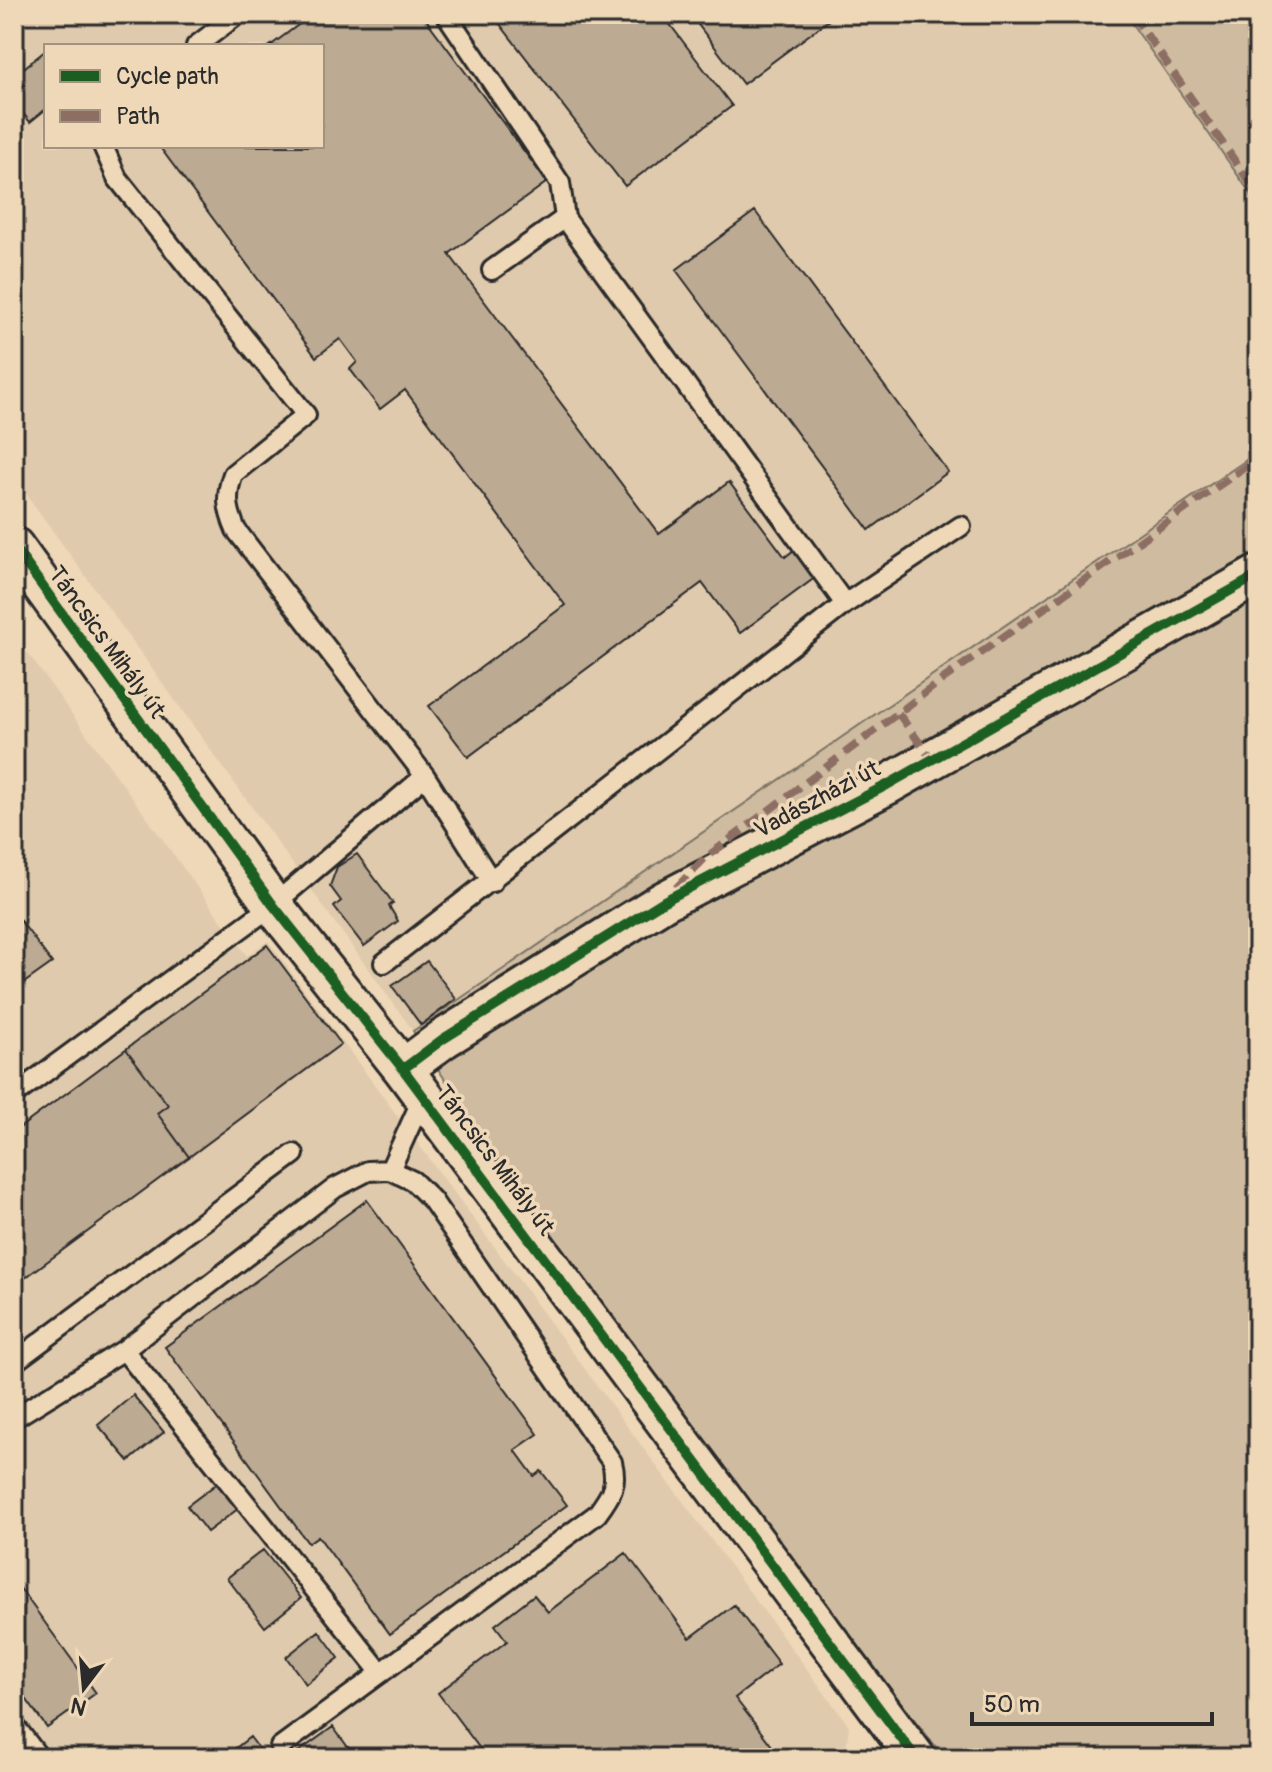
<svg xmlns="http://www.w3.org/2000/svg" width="1272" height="1772" font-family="Pangolin,sans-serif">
<rect width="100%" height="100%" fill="#efd8b8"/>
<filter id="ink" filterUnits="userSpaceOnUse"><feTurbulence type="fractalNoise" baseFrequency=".0125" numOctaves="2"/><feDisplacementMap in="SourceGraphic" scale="16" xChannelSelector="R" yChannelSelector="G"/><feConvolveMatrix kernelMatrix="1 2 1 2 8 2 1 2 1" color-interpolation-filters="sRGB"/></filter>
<g filter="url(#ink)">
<path fill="#e0caad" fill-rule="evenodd" d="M 14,14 L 1125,14 L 1258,204 L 1258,452 L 413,1031 L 14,477 ZM 46,46 L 322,46 L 322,146 L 46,146 Z
M 14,634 L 247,956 L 268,941 L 849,1726 L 846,1748 L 833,1758 L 14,1758 Z"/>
<path fill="#cfbca0" stroke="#7d7466" stroke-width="2" d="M 1125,14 L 1258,14 L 1258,204 Z
M 1258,452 L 1258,1758 L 945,1758 L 887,1685 L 512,1181 L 413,1031 Z"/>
<path fill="#bcaa93" stroke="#2b2b2b" stroke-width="2" d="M 313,14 L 422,14 L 547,182 L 449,254 L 659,534 L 729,482 L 785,557 L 799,546 L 820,574 L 740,633 L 702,583 L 468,757 L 429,706 L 565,605 L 405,390 L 380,409 L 350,369 L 357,362 L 340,339 L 316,357 L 159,146 L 322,146 L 322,46 L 270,46 Z
M 503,14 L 662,14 L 732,106 L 625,186 L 496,19 Z
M 690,14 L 837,14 L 743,84 Z
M 46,50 L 46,109 L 30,122 L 14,102 L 14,76 Z
M 755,211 L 948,472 L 869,530 L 676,270 Z
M 357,854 L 393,903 L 389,906 L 398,921 L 364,946 L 334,907 L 341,901 L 330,886 L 337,867 Z
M 14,912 L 52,963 L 14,990 Z
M 267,945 L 341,1044 L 189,1157 L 157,1113 L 168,1105 L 126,1049 Z
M 427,961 L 456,999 L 421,1025 L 392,986 Z
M 126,1049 L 168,1105 L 157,1113 L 189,1157 L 14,1286 L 14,1132 Z
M 367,1200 L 538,1434 L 515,1450 L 534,1476 L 541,1471 L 567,1505 L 390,1634 L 318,1536 L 308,1543 L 165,1347 Z
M 133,1395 L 164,1432 L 129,1461 L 98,1425 Z
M 223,1479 L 243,1505 L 207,1532 L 187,1506 Z
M 263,1550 L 301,1598 L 265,1627 L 227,1578 Z
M 626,1553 L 690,1638 L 734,1605 L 779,1664 L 735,1698 L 772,1746 L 756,1758 L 487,1758 L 438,1693 L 507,1641 L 495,1625 L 534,1595 L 548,1612 Z
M 14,1580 L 96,1693 L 47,1728 L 14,1682 Z
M 319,1631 L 339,1658 L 306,1684 L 286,1657 Z
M 333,1727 L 356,1758 L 290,1758 Z
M 250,1737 L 266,1758 L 223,1758 Z"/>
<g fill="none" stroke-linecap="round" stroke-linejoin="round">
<defs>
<path id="service" d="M 446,14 L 560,183 L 565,218
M 196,46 L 238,14
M 103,146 L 117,178 L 306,415 L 233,474 C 225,496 227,509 236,530 L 425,776
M 492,270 L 565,218 L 845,604
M 384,963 L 845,604 L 961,526
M 14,1095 L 273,905 L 425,776 L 492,882
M 124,1350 L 381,1673
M 14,1362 L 294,1154
M 14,1418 L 124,1350 L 335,1188 L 368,1171 L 390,1170 L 423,1097
M 14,1725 L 37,1755
M 280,1747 L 597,1514 C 611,1495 618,1485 612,1462 L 432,1200 L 413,1181 L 390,1170"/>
<path id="minor" d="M 14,547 L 273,905 L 403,1069 L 916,1758
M 403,1069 L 443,1039 L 664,901 L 887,785 L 1258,575"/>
</defs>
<use href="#service" stroke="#2b2b2b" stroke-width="24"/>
<use href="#minor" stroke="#2b2b2b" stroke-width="44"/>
<use href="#service" stroke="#efd8b8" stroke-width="18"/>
<use href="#minor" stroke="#efd8b8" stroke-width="38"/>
<path stroke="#8d6e63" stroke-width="8" stroke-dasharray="16 8" stroke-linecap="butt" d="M 1132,14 L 1258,194
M 898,713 L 932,760
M 676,888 L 704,859 L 946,677 L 1258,458"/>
<defs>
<path id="cycleway" d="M 14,547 L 273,905 L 403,1069 L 916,1758
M 403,1069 L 443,1039 L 664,901 L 887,785 L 1258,575"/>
</defs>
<use href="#cycleway" stroke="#efd8b8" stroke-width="15"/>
<use href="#cycleway" stroke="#1b5e20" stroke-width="10"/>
</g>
</g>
<g text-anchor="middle" stroke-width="7" stroke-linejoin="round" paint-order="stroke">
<g font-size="24" fill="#2b2b2b" stroke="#efd8b8">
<text transform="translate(107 642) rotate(54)" y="8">Táncsics Mihály út</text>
<text transform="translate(817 799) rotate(-28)" y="8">Vadászházi út</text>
<text transform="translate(495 1160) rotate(53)" y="8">Táncsics Mihály út</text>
</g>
</g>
<rect width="1272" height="1772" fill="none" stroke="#efd8b8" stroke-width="48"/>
<rect x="24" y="24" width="1224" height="1724" fill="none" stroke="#2b2b2b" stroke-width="3" filter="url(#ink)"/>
<rect x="44" y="44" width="280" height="104" fill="#efd8b8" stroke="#a19380" stroke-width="2"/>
<rect x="60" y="70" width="40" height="12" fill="#1b5e20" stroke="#a19380" stroke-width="2"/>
<text x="116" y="84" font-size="24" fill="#2b2b2b">Cycle path</text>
<rect x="60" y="110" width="40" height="12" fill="#8d6e63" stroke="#a19380" stroke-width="2"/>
<text x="116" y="124" font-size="24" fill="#2b2b2b">Path</text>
<g transform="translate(84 1688) rotate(196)" stroke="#efd8b8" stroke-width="6" paint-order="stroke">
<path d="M0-6L14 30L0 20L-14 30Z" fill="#2b2b2b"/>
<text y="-12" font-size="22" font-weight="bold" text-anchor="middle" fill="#2b2b2b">N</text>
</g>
<path d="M972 1712v12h240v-12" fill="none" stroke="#2b2b2b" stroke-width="4"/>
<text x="984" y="1712" font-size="24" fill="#2b2b2b" stroke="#efd8b8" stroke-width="6" paint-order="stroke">50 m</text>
</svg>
